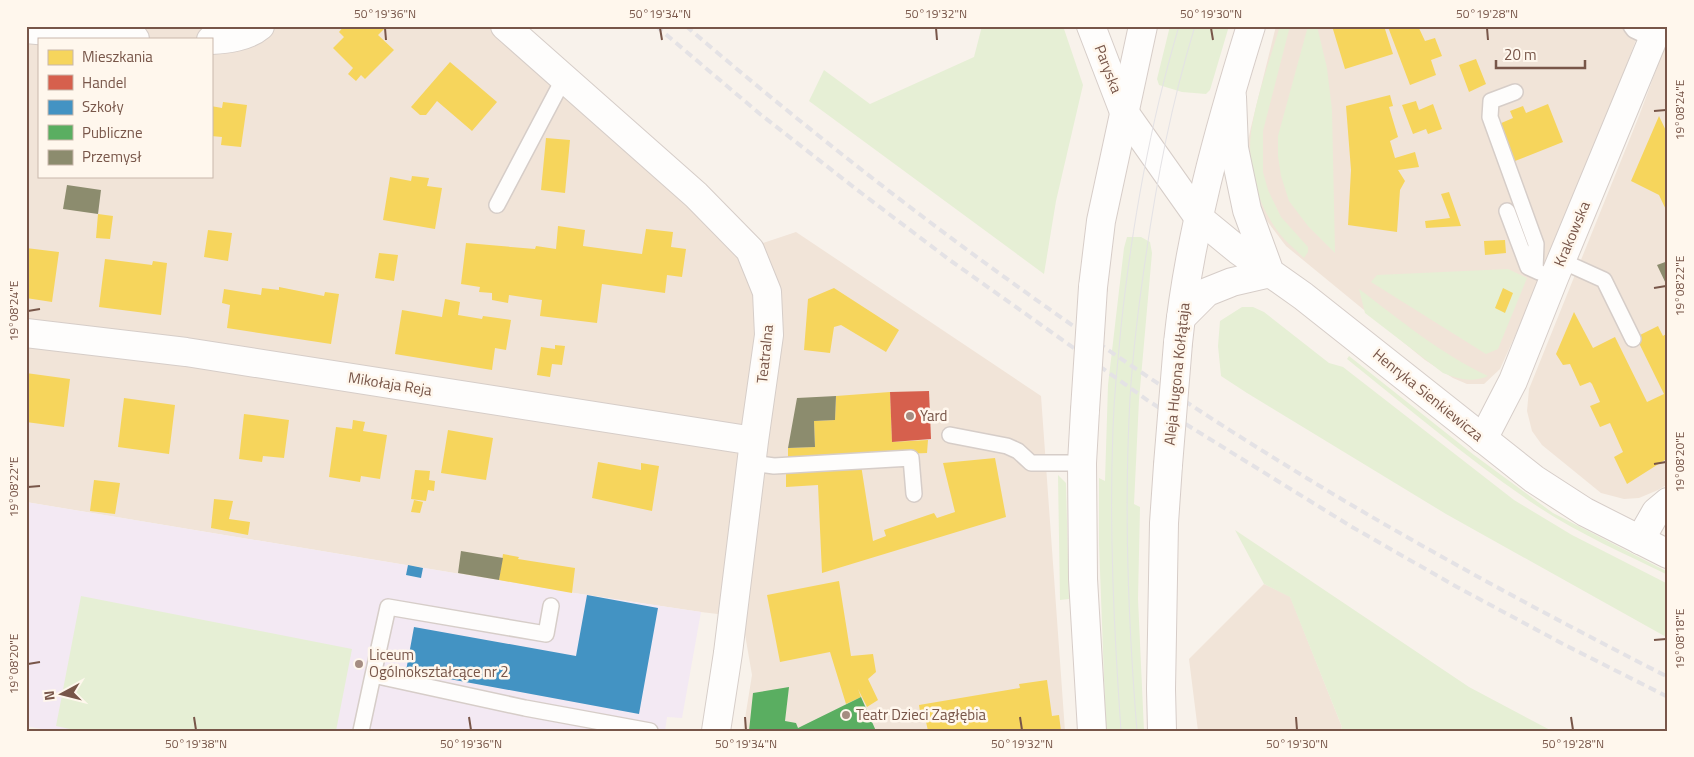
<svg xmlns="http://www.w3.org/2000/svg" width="1694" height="757" font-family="'Titillium Web',sans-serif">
<rect width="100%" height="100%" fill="#f8f2eb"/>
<path fill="#f1e4d8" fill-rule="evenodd" d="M 26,26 L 524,26 L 763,243 L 796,232 L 1041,396 L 1065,731 L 743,731 L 752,675 L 742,617 L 701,612 L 574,593 L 26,502 ZM 39,39 L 211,39 L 211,176 L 39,176 Z
M 1276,26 L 1641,26 L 1581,189 L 1500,369 L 1484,384 L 1467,384 L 1453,378 L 1425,360 L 1286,246 L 1267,221 L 1256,202 L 1246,150 L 1251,127 Z
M 1668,38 L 1668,484 L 1658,490 L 1639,498 L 1624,499 L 1601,493 L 1542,445 L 1532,431 L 1527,411 L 1529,389 L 1639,116 Z
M 1264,584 L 1290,596 L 1342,727 L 1340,731 L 1198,731 L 1189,659 Z"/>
<path fill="#f3e9f3" d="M 26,502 L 574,593 L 701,612 L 682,718 L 667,717 L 665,731 L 52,731 L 26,726 Z"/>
<path fill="#e6efd5" d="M 982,26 L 1063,26 L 1083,85 L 1056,201 L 1044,274 L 809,101 L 824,70 L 870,104 L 974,57 Z
M 1170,26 L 1229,26 L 1210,90 L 1206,94 L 1182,92 L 1159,85 L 1157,79 Z
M 1280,26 L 1290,26 L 1263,131 L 1263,172 L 1268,190 L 1281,217 L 1308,247 L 1308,252 L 1304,258 C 1298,252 1291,246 1285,240 C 1258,210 1245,165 1252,126 C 1258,92 1270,59 1280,26 Z
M 1308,26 L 1317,26 L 1327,68 L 1332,110 L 1335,253 L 1308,226 L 1289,201 L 1281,176 L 1278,156 L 1278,136 Z
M 1127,237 L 1141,237 L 1150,242 L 1152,253 L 1139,400 L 1134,504 L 1140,507 L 1138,599 L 1144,731 L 1106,731 L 1099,544 L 1099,478 L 1105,481 L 1108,385 L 1124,248 Z
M 1508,269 L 1527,278 L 1498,349 L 1486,354 L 1371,282 L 1377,275 Z
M 1359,289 C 1400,320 1441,354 1488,376 C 1472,383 1458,379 1443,373 L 1365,313 Z
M 1242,307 L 1253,307 L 1264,312 L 1329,363 L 1343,367 L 1514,500 L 1572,535 L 1668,584 L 1668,638 L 1446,514 L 1247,393 L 1221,376 L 1218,346 L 1220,321 Z
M 1349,356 L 1474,455 L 1553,513 L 1668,572 L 1668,575 C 1623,553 1575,532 1534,504 C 1469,460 1408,408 1347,359 Z
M 1058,475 L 1066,483 L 1069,599 L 1060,600 Z
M 1235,530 L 1469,687 L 1552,731 L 1340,731 L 1342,727 L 1290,597 L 1264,584 Z
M 81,596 L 352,649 L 336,731 L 79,731 L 56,726 Z"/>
<path fill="#f6d55c" d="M 344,26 L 387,26 L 378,35 L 394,50 L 365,79 L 361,75 L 356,81 L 348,74 L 353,68 L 333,48 L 344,37 L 339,32 Z
M 1332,26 L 1384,26 L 1393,54 L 1345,69 Z
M 1391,26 L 1418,26 L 1425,41 L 1435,38 L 1442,56 L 1431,60 L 1436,75 L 1410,85 L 1388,27 Z
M 1476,59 L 1486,84 L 1469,92 L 1459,65 Z
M 450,62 L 497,102 L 472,131 L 437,101 L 426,115 L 420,115 L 411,107 Z
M 1390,95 L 1393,106 L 1389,107 L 1398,137 L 1390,141 L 1395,158 L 1415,152 L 1419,167 L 1398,170 L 1405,181 L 1400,190 L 1397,232 L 1348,225 L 1351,170 L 1346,106 Z
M 1416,101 L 1419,110 L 1433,104 L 1442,129 L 1428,134 L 1426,129 L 1413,134 L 1402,105 Z
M 223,102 L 247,105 L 241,147 L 221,145 L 222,137 L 211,136 L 211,106 L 222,108 Z
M 1548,104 L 1563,142 L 1515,161 L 1499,124 L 1513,118 L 1510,111 L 1523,106 L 1526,113 Z
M 1659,116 L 1668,135 L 1668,214 L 1659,195 L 1631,181 Z
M 546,138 L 570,140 L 565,193 L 541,190 Z
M 412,176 L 429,178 L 427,186 L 442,188 L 435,229 L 383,220 L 390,177 L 411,181 Z
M 1449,192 L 1461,226 L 1426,228 L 1425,221 L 1450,218 L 1441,194 Z
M 98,214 L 113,216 L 110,239 L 96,238 Z
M 558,226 L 585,230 L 583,246 L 642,254 L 646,229 L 673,232 L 671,247 L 686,249 L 682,277 L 667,275 L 665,293 L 602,284 L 597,323 L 540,316 L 542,300 L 509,295 L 508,303 L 492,300 L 492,293 L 479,292 L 480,287 L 461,284 L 466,243 L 535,249 L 536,246 L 556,249 Z
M 208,230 L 232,233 L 228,261 L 204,257 Z
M 1505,240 L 1506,253 L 1485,255 L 1484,241 Z
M 26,248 L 59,252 L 52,302 L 26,298 Z
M 379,253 L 398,255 L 394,281 L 375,278 Z
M 105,259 L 152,265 L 153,261 L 167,263 L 161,315 L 99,307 Z
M 279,287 L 324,296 L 325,292 L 339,294 L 331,344 L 227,328 L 230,305 L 222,303 L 224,289 L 261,295 L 262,288 L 279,290 Z
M 834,288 L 899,330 L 886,352 L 841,325 L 834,327 L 830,353 L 804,350 L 808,299 Z
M 1503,288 L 1513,293 L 1505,313 L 1495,308 Z
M 445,299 L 460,302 L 458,315 L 482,319 L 483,316 L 511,320 L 506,350 L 495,348 L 492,370 L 395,354 L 402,310 L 442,317 Z
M 1574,312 L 1593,348 L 1615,337 L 1647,402 L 1664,394 L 1636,337 L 1658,326 L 1663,336 L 1666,334 L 1668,339 L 1666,342 L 1668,347 L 1668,458 L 1627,484 L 1614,457 L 1623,452 L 1610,423 L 1600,427 L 1590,406 L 1600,402 L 1592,384 L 1590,382 L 1580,386 L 1570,364 L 1563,365 L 1556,354 Z
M 555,345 L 565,346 L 562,365 L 552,364 L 550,377 L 537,375 L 541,347 L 555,349 Z
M 26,373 L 70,379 L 64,427 L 26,422 Z
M 890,392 L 892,442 L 928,440 L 927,453 L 788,459 L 788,448 L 815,447 L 814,421 L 835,420 L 836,396 Z
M 124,398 L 175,405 L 169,454 L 118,447 Z
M 244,414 L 289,420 L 284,458 L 263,456 L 262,462 L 239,459 Z
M 353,420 L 365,422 L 363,431 L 387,435 L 380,479 L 361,476 L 360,482 L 329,477 L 336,427 L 352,429 Z
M 448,430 L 493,438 L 486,480 L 441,473 Z
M 995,458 L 1006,517 L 822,573 L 818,485 L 786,487 L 786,472 L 861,465 L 873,541 L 886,536 L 884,530 L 934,513 L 937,518 L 955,512 L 943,463 Z
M 598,462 L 641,470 L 641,463 L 659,466 L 652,511 L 592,498 Z
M 415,470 L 430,471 L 429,480 L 435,481 L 434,491 L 428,490 L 426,501 L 411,499 Z
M 94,480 L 120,483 L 115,514 L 90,511 Z
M 214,499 L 233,501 L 229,519 L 250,522 L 248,535 L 211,528 Z
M 414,500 L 423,502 L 420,513 L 411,512 Z
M 503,554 L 519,557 L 518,559 L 575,568 L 572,593 L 499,580 Z
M 839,581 L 851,656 L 873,654 L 876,672 L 868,679 L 878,700 L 867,707 L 858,689 L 861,697 L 846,704 L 830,652 L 780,662 L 767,595 Z
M 1047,680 L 1052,716 L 1059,715 L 1061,731 L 928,731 L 925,717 L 921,718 L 919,705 L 1020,688 L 1019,684 Z"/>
<path fill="#d6604d" d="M 929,391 L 931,439 L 892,442 L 890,392 Z"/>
<path fill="#4393c3" d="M 408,565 L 423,568 L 421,578 L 406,575 Z
M 587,595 L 658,608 L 639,714 L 406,671 L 414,627 L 576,656 Z"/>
<path fill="#5aae61" d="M 789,687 L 785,721 L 796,723 L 798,728 L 861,697 L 876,731 L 749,731 L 753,693 Z"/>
<path fill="#8c8c6e" d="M 67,185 L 101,190 L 98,214 L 63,209 Z
M 1668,261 L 1668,288 L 1657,265 Z
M 836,396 L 835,420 L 814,421 L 815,447 L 788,448 L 797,398 Z
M 461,551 L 503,558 L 499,580 L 458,573 Z"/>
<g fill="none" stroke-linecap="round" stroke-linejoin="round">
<defs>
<path id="service" d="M 1631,26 L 1634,30 L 1653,39
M 1515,92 L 1491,101 L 1490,117 L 1536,244 L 1535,270
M 497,205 L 564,78
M 1507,211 L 1528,267 L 1539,272
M 1562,261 L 1604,280 L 1633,339
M 950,435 L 1007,446 L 1018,451 L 1031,463 L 1082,463
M 751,463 L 774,466 L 911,458 L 914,494
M 373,675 L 388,607 L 546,634 L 551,606
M 361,731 L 373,675 L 525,708 L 650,731"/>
<path id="minor" d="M 505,26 L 696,195 L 750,250 L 767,292 L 769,335 L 754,441 L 728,653 L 716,731
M 1091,26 L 1124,112
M 26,29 L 135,39
M 211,40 C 227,39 247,37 260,26
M 26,333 L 186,352 L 754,441
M 1483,439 L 1513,381 L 1554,278 L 1653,39 L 1657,26
M 1640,540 L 1656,512 L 1668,502"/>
<path id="tertiary" d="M 1232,97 L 1234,148 L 1247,210 L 1270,273
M 1124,112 L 1199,218 L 1238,250 L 1303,296 L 1534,479 L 1585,512 L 1668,554
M 1181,318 L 1207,292 L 1232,282 L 1270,273"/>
<path id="secondary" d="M 1093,287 L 1101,221 L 1143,26
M 1178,343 C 1189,236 1219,129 1251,26
M 1085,410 L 1082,463 L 1083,579 L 1092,731
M 1162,731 L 1161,689 L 1164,523 L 1168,465"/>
</defs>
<use href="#service" stroke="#d6cdc8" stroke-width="18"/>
<use href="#minor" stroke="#d6cdc8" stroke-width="30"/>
<use href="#tertiary" stroke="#d6cdc8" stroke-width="30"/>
<use href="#secondary" stroke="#d7cdc8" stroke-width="30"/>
<use href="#service" stroke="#fefdfc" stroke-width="15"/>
<use href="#minor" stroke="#fefdfc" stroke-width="28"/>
<use href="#tertiary" stroke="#fefdfc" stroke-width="28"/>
<use href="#secondary" stroke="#fefdfc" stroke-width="28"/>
<path stroke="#e4e2e5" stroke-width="1" d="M 1121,731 C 1114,630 1109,529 1113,428 C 1114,394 1118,361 1121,327 C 1132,225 1150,124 1179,26
M 1137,731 C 1128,620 1124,509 1130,398 C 1133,350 1139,303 1146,255 C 1157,178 1172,101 1195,26"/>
<path stroke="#e4e2e5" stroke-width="4" stroke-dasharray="8 5" stroke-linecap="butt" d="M 656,26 L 760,114 L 856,189 L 951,261 L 1150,402 L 1352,527 L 1457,587 L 1565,645 L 1668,697
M 686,26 C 896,206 1121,369 1360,510 C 1461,569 1564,624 1668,677"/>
<defs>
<path id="secondary-bridge" d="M 1085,410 L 1093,287
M 1168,465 L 1178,343"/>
</defs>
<use href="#secondary-bridge" stroke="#d7cdc8" stroke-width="30" stroke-linecap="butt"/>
<use href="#secondary-bridge" stroke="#fefdfc" stroke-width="28"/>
</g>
<path fill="none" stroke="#785649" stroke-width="2" d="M 385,28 L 386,40M 660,28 L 662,40M 936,28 L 937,40M 1211,28 L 1213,40M 1487,28 L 1488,40M 1654,111 L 1666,110M 1654,288 L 1666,286M 28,311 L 40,309M 1654,464 L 1666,462M 28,487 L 40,486M 1654,640 L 1666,639M 28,664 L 40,662M 194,717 L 196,730M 469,717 L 471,730M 745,717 L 746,730M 1020,717 L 1022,730M 1296,717 L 1297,730M 1571,717 L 1573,730"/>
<g fill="#a58d82" stroke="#fff7ed" stroke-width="2">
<circle cx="910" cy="416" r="5"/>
<circle cx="359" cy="664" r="5"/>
<circle cx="846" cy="715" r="5"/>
</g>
<g text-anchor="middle" stroke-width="5" stroke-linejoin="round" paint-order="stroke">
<g font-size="15" fill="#785649" stroke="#fff7ed">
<text transform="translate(1108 69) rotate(69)" y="5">Paryska</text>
<text transform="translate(1572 234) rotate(-67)" y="5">Krakowska</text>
<text transform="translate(765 354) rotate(-84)" y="5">Teatralna</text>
<text transform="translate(1177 374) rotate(-84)" y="5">Aleja Hugona Kołłątaja</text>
<text transform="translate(390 384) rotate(9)" y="5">Mikołaja Reja</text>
<text transform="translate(1428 395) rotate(39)" y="5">Henryka Sienkiewicza</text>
</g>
<g font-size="15" fill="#785649" stroke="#fff7ed" text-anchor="start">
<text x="920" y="421">Yard</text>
<text x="369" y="660">Liceum<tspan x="369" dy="17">Ogólnokształcące nr 2</tspan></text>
<text x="856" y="720">Teatr Dzieci Zagłębia</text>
</g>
</g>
<rect width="1694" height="757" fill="none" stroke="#fff7ed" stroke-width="55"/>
<rect x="38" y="38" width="175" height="140" fill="#fff7ed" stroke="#c9b7ab"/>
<rect x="48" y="50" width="25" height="15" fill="#f6d55c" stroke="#c9b7ab"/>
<text x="82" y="62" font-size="15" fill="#785649">Mieszkania</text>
<rect x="48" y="75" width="25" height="15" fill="#d6604d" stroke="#c9b7ab"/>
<text x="82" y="88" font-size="15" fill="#785649">Handel</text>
<rect x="48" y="100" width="25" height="15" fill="#4393c3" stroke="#c9b7ab"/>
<text x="82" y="112" font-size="15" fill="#785649">Szkoły</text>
<rect x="48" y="125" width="25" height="15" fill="#5aae61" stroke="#c9b7ab"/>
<text x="82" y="138" font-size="15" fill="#785649">Publiczne</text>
<rect x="48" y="150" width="25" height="15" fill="#8c8c6e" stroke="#c9b7ab"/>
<text x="82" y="162" font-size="15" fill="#785649">Przemysł</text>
<g transform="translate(62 694) rotate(263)" stroke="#fff7ed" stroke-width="4" paint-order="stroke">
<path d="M0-4L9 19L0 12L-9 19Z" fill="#785649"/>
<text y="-8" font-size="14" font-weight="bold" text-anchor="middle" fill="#785649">N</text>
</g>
<path d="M1496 60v8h89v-8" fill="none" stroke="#785649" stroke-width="2.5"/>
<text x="1504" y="60" font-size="15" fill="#785649" stroke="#fff7ed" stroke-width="4" paint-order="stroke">20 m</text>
<rect x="28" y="28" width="1638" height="702" fill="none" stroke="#785649" stroke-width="2"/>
<g font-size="12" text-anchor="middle" fill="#785649">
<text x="385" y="18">50°19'36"N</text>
<text x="660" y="18">50°19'34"N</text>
<text x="936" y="18">50°19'32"N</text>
<text x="1211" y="18">50°19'30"N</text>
<text x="1487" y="18">50°19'28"N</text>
<text transform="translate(1680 110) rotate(-90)" y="4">19°08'24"E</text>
<text transform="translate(1680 286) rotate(-90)" y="4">19°08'22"E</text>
<text transform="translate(14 311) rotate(-90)" y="4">19°08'24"E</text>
<text transform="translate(1680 462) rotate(-90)" y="4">19°08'20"E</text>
<text transform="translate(14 487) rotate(-90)" y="4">19°08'22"E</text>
<text transform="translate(1680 639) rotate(-90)" y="4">19°08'18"E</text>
<text transform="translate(14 664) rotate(-90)" y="4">19°08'20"E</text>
<text x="196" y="748">50°19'38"N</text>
<text x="471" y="748">50°19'36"N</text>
<text x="746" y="748">50°19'34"N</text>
<text x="1022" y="748">50°19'32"N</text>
<text x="1297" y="748">50°19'30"N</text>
<text x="1573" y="748">50°19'28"N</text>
</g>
</svg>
